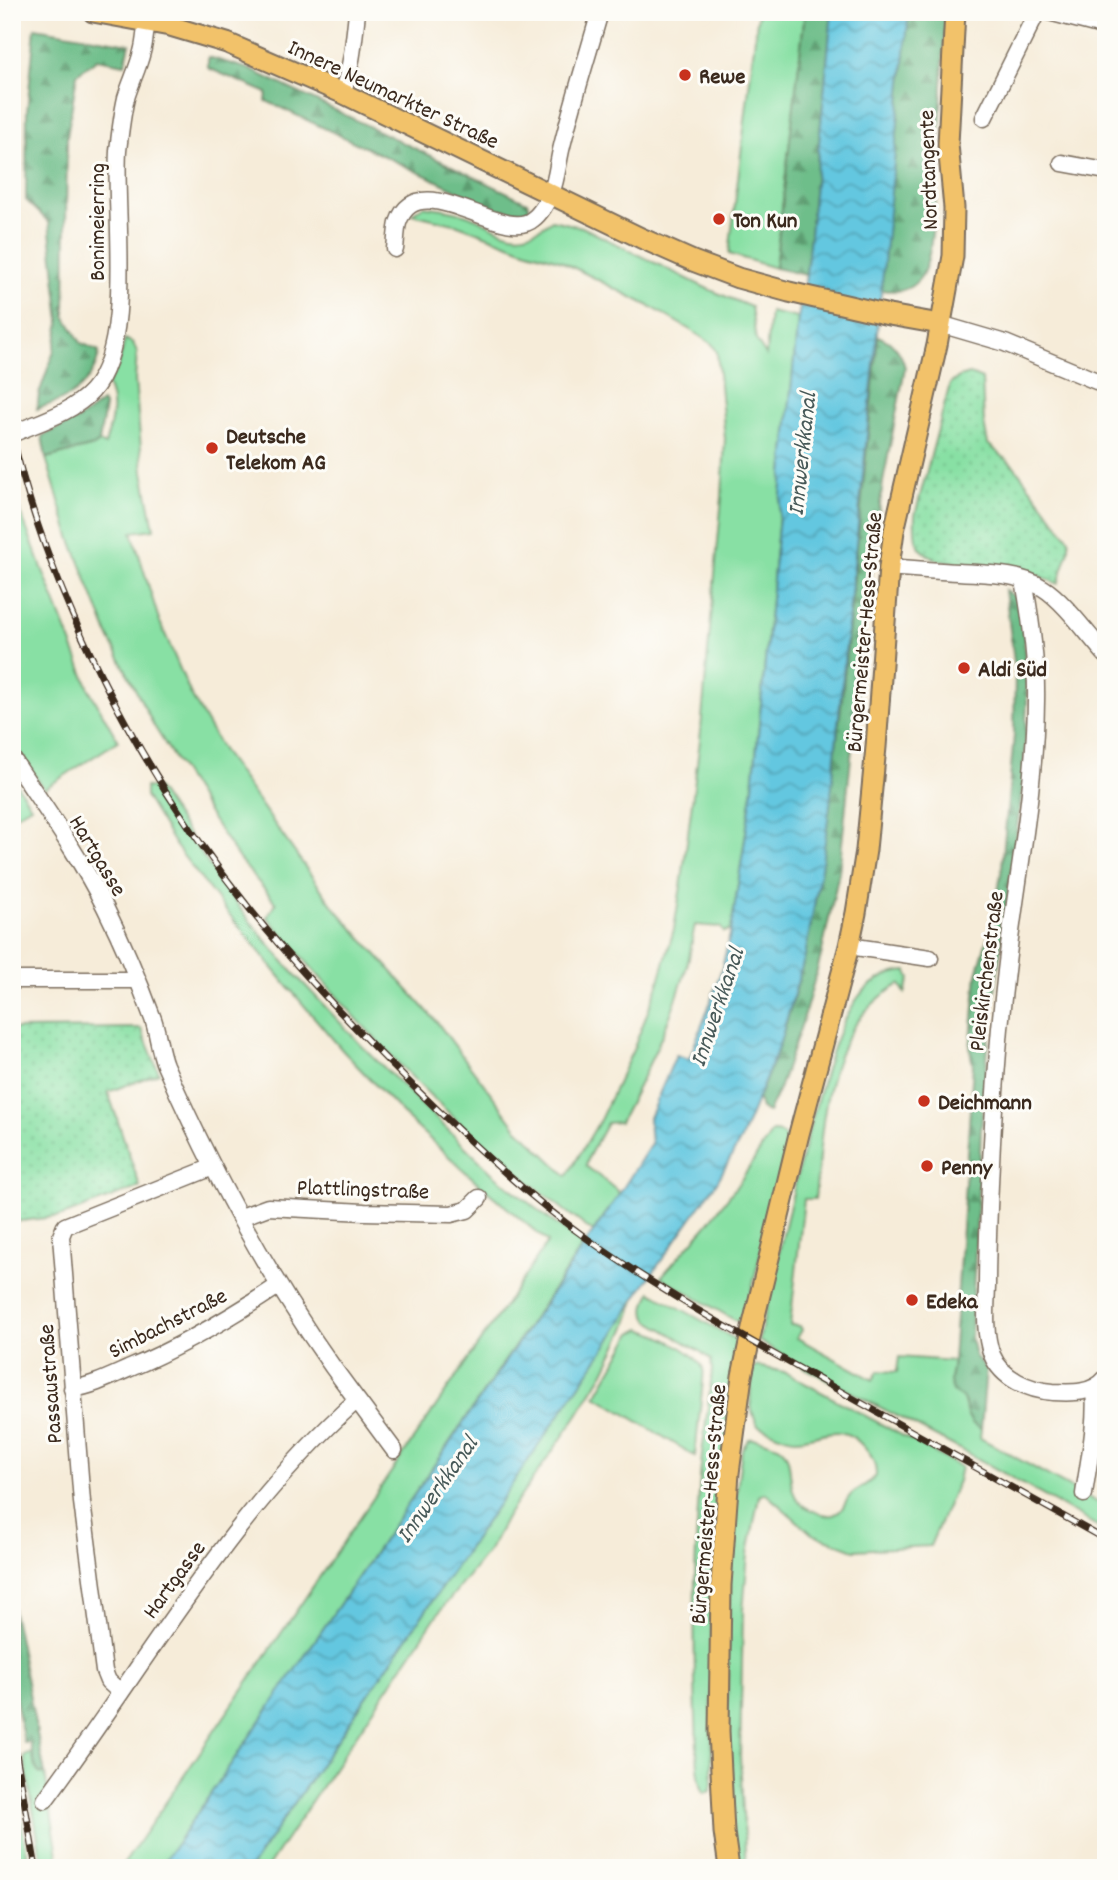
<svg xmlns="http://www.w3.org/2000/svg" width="1118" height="1880" font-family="Dekko,sans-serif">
<defs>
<pattern id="forest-firs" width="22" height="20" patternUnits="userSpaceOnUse" patternTransform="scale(1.75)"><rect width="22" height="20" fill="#6ebe8a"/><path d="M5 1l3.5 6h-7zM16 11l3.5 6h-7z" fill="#5c9b70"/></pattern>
<pattern id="park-dots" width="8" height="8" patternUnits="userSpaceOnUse" patternTransform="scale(1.75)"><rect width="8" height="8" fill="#88e0a4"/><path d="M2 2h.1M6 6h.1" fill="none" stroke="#76c08d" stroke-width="1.8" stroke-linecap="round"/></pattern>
<pattern id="water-waves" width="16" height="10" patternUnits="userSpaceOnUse" patternTransform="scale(1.75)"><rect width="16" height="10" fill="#63c7e0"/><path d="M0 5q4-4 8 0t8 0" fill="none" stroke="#53a2b5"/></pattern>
</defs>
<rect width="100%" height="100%" fill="#fdfcf7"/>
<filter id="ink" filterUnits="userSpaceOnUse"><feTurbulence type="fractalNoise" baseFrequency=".0143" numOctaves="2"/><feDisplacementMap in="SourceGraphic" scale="14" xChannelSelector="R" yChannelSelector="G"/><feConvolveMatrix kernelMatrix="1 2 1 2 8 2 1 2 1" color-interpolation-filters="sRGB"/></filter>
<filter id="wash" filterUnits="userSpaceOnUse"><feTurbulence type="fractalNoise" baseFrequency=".00686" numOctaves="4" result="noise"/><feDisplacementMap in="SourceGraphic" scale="28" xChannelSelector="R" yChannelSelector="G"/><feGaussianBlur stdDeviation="1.57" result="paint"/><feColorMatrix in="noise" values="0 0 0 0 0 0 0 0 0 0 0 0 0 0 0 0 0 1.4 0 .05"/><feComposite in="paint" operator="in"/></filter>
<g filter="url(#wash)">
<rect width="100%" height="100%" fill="#f6ecd9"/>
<path fill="#88e0a4" stroke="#628561" stroke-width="2" d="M 758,12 L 805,12 L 775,268 L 729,254 Z
M 423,206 C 435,208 449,209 461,213 C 501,225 512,251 552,220 L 582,227 L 708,289 L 751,307 L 756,340 L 766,355 L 770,312 L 798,318 L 753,787 L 731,930 L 724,932 L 720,927 L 695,925 C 692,937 691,950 688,962 C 673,1018 647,1070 620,1122 L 607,1123 L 589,1156 L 586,1166 L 620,1193 L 593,1232 C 537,1190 483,1146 433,1098 C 374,1041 321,978 267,917 L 276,903 L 239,859 L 211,817 L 154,726 L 109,637 L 70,537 L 46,458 L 94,446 L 99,442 L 105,445 C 111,424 117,405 107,385 L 119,364 L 125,339 L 133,343 L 137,352 L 135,380 L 143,472 L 154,529 L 132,532 L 159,620 L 191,695 L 224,753 L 333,906 L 436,1021 L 517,1128 L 567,1176 L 600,1120 L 633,1050 L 658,985 L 674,929 L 682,880 L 700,740 L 722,497 L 725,439 L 717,352 L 712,344 L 692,331 L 653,308 L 559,260 L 525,250 L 458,225 L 412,214 Z
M 12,491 L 90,691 L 118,741 L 44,789 L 12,743 Z
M 12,777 L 31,806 L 12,817 Z
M 145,787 L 157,788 L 213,871 L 251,923 L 290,969 L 362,1046 L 493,1174 L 549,1219 L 584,1244 L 258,1725 L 160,1868 L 121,1868 L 548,1242 L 480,1185 L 409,1120 L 343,1051 L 290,989 L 222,906 L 175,845 L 145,796 Z
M 907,971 L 910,979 L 905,993 L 900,984 C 823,1026 823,1122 815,1199 L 804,1199 L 790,1325 L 800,1326 L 802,1330 L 797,1338 L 873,1380 L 878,1371 L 897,1372 L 899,1357 L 953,1361 L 950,1381 C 954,1387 960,1394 963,1400 C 970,1415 964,1418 981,1429 L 980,1438 L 1106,1507 L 1106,1531 L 971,1455 L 803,1367 L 759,1341 C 775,1268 791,1195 811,1123 C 823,1081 832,1036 857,999 C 868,983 888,972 907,971 Z
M 772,1132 C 782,1132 785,1134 787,1144 L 743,1325 L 661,1277 L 706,1226 L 739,1183 Z
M 651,1292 L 742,1343 L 720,1488 L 711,1580 L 712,1784 L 710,1791 L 704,1793 C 696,1779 697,1737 696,1719 C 693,1631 694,1542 702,1454 C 705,1426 710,1398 712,1369 L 711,1360 L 701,1352 L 648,1320 C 642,1311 647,1301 651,1292 Z
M 637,1295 L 625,1329 L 604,1372 L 577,1416 L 507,1516 L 489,1550 L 437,1615 L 267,1868 L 250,1868 L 609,1342 Z
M 641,1329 C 658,1334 697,1352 703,1369 C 704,1373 703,1377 703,1381 L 695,1456 L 596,1396 L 632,1333 Z
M 757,1366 L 784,1372 L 961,1467 L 958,1481 L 930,1546 L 854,1550 L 812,1534 L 765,1493 L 759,1496 L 748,1554 L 743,1610 L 740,1757 L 746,1868 L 735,1868 C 733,1825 728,1782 728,1739 C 726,1642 729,1544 742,1449 L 749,1439 C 757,1438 762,1441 770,1443 C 773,1445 777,1445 780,1447 C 800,1461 777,1502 817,1512 C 821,1514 828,1516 833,1515 C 845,1512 845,1497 854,1492 C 863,1486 868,1484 876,1476 C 876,1463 872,1456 863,1446 C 840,1420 822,1438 795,1439 C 784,1439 769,1430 758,1426 C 747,1405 750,1392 754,1368 Z
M 32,1753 L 35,1766 L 39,1773 L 45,1774 L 60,1868 L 43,1868 L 24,1756 Z
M 12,1773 L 30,1868 L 12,1868 Z"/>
<path fill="url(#forest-firs)" stroke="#547454" stroke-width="2" d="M 805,12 L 832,12 L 806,275 L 775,268 Z
M 909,12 L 946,12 C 941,80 941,148 934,216 C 932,233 930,265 920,278 C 909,292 897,292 881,290 Z
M 35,28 L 130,44 L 125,64 L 97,59 L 77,74 L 67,137 L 65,316 L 81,343 L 99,351 C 98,368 85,387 69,396 C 59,402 47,405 37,409 L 39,394 L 54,351 L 60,322 L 49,222 L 26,200 L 27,112 Z
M 208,57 L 249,69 L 527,202 L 530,209 L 516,212 L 495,208 L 266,101 L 267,93 L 208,68 Z
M 878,336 C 894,343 901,351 905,368 L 883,482 L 869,586 L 839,872 L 821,956 L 803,1020 L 779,1089 L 768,1112 L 761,1109 L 758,1099 L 779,1046 L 794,997 L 805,956 L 822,863 L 842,698 Z
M 102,402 L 105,407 L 99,442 L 94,446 L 46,458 L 42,436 L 79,419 Z
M 1005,590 L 1019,600 L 1024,640 L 1027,702 L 1023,784 L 989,1035 L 981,1131 L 971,1338 L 975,1356 L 986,1369 L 981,1429 L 972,1423 L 966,1412 L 965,1403 L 962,1398 L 952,1392 L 950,1381 L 953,1361 L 973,1065 L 970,1050 L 977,974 L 986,942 L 993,925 L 1002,867 L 1014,735 L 1015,670 Z
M 12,1606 L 45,1774 L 39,1773 L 35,1766 L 30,1743 L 24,1743 L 12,1678 Z"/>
<path fill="url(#park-dots)" stroke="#628561" stroke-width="2" d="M 970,374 L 982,379 L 984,423 L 988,444 L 1014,466 L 1069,539 L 1069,550 L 1058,584 L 1032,573 L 938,560 C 914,550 914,539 915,515 L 950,384 L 959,377 Z
M 141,1028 L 159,1073 L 108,1092 L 140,1187 L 62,1216 L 12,1222 L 12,1029 Z"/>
<path fill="url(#water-waves)" stroke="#4f787f" stroke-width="2" d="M 832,12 L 909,12 L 830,806 L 822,863 L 805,956 L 779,1046 L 741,1139 L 717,1182 L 637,1295 L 609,1342 L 250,1868 L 160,1868 L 620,1193 L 651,1144 L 649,1118 L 676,1055 L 689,1059 L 707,1012 L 722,968 L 731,930 L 753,787 L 798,318 L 806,275 Z"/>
</g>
<g filter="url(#ink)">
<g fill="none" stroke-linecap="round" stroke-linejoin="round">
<defs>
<path id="minor" d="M 1049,12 L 1106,27
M 342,93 C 352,67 354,40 357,12
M 984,118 L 1037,12
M 1062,163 L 1106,171
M 395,249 C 396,241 396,231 398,223 C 418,163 504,245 533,219 C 540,214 548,201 551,193 C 557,179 558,161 562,146 C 573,101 587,57 600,12
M 940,324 L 1005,343 L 1106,385
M 12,434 C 39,422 72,413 92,391 C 135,343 114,214 118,151 C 120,133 122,115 126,98 C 131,82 138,68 142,52 C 145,42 145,31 147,21
M 889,567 C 912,569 936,571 959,572 C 986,574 1019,573 1043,588 C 1063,600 1089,636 1106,655
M 1024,580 C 1031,620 1037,661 1036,701 C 1035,795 1015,887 1005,980 C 996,1056 992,1132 989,1208 C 988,1234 987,1261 987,1287 C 986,1309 984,1334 992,1355 C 1002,1379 1029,1390 1053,1392 C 1072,1393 1093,1394 1106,1378
M 12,758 C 44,807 79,855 105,907 C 123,943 139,981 153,1019 C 158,1033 159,1050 165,1065 C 216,1181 280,1299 357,1400 C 230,1513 146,1664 45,1800
M 849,946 L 930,958
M 12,980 L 137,980
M 241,1217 L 268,1207 L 364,1212 L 451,1214 L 467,1210 L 479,1198
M 72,1389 C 92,1386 110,1377 128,1369 C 181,1347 230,1318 278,1286
M 357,1400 L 394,1450
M 1084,1494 C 1089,1459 1097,1424 1094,1389
M 120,1692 L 108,1681 L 104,1671 L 82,1502 L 61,1236 L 65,1226 L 213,1167"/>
<path id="major" d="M 93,12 L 170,26 L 227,43 L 342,93 L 641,238 L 693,261 L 738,278 L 789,292 L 889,315 L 940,324
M 729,1868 L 724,1832 L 719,1731 L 721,1585 L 729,1473 L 742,1376 L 753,1324 L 799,1134 L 849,946 L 856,913 L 866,850 L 876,747 L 889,567 L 894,531 L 937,345 L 953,256 L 954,208 L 948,144 L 955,12"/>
</defs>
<use href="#minor" stroke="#7c6e5f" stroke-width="19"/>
<use href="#major" stroke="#7c6e5f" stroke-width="23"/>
<use href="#minor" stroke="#fff" stroke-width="16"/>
<use href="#major" stroke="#f2c26a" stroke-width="19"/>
<defs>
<path id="rail" d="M 12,435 C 51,601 142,775 249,908 C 297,969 352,1025 407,1080 C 465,1137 523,1193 589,1240 C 666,1295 749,1340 831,1386 C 922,1437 1014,1489 1106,1540
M 12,1731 L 36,1868"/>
</defs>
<use href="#rail" stroke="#3b2a1e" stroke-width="7"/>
<use href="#rail" stroke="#fdfcf7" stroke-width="4.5" stroke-dasharray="13" stroke-linecap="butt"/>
</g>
</g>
<g fill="#c8321e" stroke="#fdfcf7" stroke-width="2.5">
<circle cx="685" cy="75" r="7"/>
<circle cx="719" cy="219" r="7"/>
<circle cx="212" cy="448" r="7"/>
<circle cx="964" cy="668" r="7"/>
<circle cx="924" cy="1101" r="7"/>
<circle cx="927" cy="1166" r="7"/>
<circle cx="912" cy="1300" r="7"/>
</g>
<g text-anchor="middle" stroke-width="6" stroke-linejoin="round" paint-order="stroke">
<g font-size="23" font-weight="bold" fill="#3b2a1e" stroke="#fdfcf7" text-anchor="start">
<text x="699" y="83">Rewe</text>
<text x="733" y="227">Ton Kun</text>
<text x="226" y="443">Deutsche<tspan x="226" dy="26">Telekom AG</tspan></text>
<text x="978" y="676">Aldi Süd</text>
<text x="938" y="1109">Deichmann</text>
<text x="941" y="1174">Penny</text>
<text x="926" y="1308">Edeka</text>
</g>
<g font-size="23" fill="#3b2a1e" stroke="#fdfcf7">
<text transform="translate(394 93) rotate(25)" y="8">Innere Neumarkter Straße</text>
<text transform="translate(927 170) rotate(-92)" y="8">Nordtangente</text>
<text transform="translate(96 222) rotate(-90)" y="8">Bonimeierring</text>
<text transform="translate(863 632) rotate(-85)" y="8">Bürgermeister-Hess-Straße</text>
<text transform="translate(99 855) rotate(59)" y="8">Hartgasse</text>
<text transform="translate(985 971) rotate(-83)" y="8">Pleiskirchenstraße</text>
<text transform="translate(363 1188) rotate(2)" y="8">Plattlingstraße</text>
<text transform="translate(167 1322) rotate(-27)" y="8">Simbachstraße</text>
<text transform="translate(49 1384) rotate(-94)" y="8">Passaustraße</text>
<text transform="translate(707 1504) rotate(-85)" y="8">Bürgermeister-Hess-Straße</text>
<text transform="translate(173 1579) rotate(-54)" y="8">Hartgasse</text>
</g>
<g font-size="24" font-style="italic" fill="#475958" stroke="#fdfcf7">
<text transform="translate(801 454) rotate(-84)" y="8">Innwerkkanal</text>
<text transform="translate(716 1007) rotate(-71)" y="8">Innwerkkanal</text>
<text transform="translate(436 1489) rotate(-55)" y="8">Innwerkkanal</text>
</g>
</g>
<rect width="1118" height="1880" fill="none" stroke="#fdfcf7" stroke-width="42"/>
</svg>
